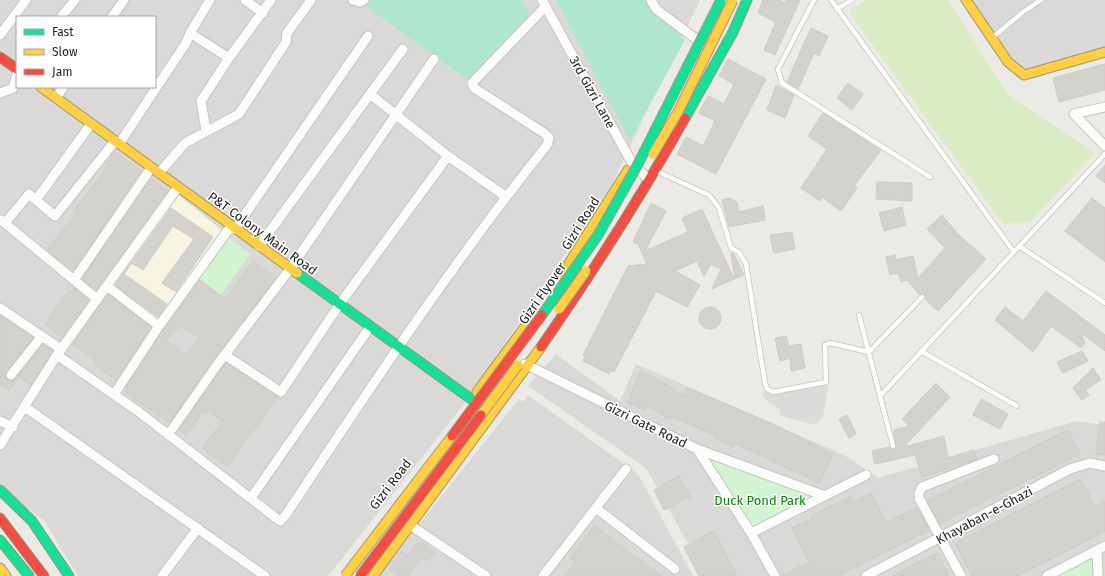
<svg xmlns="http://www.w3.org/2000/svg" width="1105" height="576" font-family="'Fira Sans',sans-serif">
<rect width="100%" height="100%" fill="#eceae5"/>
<path fill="#dbd9d7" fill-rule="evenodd" d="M 0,0 L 700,0 L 611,186 L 464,404 L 328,576 L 78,576 L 44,520 L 0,489 ZM 17,17 L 155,17 L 155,87 L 17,87 Z
M 973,0 L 1105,0 L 1105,50 L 1019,72 Z
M 556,354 L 620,401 L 636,364 L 844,455 L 878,478 L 1077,421 L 1105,425 L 1105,576 L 706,576 L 646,468 L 528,386 Z
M 528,395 L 638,474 L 693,576 L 378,576 L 519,399 L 523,402 Z"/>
<path fill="#f6f5e0" d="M 176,193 L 223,231 L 158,319 L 114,283 Z"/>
<path fill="#d9ecc2" d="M 866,0 L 948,0 L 1009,96 L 1095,153 L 1031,221 L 1003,224 L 850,14 L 852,8 Z"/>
<path fill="#d2f4d0" d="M 229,238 L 250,254 L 221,295 L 199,279 Z
M 697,449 L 825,496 L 751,533 Z
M 1097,550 L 1099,576 L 1047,576 Z"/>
<path fill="#aee7cd" d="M 364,0 L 521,0 L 532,20 L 472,83 L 360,2 Z
M 556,0 L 647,0 L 651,8 L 685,40 L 630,141 Z"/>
<path fill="#dcdbd9" d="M 826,382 L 828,389 L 823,416 L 816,425 L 780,416 L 780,410 L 767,401 L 762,394 L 767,389 L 773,392 Z"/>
<path fill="#d4d2ce" stroke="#cfcbc7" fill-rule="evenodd" d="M 763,0 L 779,0 L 785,3 L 786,0 L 800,0 L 775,55 L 764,50 L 776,22 L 758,13 Z
M 811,28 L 828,36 L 819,56 L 814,53 L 798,89 L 787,82 Z
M 728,59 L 766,79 L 716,174 L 677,154 L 686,137 L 703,146 L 715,121 L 699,113 L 708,96 L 724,104 L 734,84 L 719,76 Z
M 1105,64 L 1105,90 L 1059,102 L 1053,78 Z
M 848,83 L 863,94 L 852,110 L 837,98 Z
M 776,85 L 794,95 L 785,118 L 767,110 Z
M 823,113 L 881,150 L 854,186 L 857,188 L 841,211 L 822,197 L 820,201 L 801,188 L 827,149 L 808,136 Z
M 115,152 L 141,171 L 73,271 L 47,250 L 77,213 L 73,211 L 99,179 Z
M 1105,165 L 1105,183 L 1096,176 Z
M 151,178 L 168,191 L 96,290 L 82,279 Z
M 877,182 L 912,183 L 912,201 L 876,199 Z
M 730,198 L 737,202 L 739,212 L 763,206 L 765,220 L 729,227 L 722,200 Z
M 1092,198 L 1105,208 L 1105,262 L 1065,231 Z
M 651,203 L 666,211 L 645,251 L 688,232 L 682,218 L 702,209 L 734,279 L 712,289 L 721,269 L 711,264 L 704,276 L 697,261 L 675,271 L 700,285 L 687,307 L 656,291 L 614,372 L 611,370 L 609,374 L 583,361 L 585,356 L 583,355 L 628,266 L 647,264 L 638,244 L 633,242 Z
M 902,207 L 906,225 L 884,231 L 879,213 Z
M 171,208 L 213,237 L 176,292 L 162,283 L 194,239 L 173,226 L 143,270 L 132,263 L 124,274 L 167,304 L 158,317 L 115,285 Z
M 942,215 L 958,234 L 986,259 L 938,311 L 925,299 L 924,294 L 919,294 L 907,280 L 901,282 L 898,273 L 890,275 L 886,257 L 895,255 L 896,260 L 913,256 L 918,278 L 945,248 L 927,229 Z
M 792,232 L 795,249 L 774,253 L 770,235 Z
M 731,253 L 734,254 L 744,275 L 735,279 Z
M 253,261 L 276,278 L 212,362 L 169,423 L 126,393 L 128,389 L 126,387 L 164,329 L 200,280 L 225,299 ZM 182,326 L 199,337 L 186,355 L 167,340 L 176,328 L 179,329 Z
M 74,288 L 89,300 L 62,337 L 45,325 L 69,290 L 72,292 Z
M 1046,291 L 1105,335 L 1105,351 L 1080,332 L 1085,343 L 1081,348 L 1051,326 L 1033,352 L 995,320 L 1005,307 L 1023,321 Z
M 108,294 L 151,327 L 116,380 L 94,364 L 96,361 L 73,344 Z
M699 318a11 11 0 1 1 22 0a11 11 0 1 1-22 0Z
M 0,315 L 33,338 L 6,372 L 5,377 L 8,380 L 13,381 L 16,379 L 43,344 L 53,351 L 31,385 L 19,377 L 9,390 L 0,384 Z
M 786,336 L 789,346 L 801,344 L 805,368 L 791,371 L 790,358 L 780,361 L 775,338 Z
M 1082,351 L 1088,361 L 1063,373 L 1057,362 Z
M 226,363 L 278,397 L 227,466 L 202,448 L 223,421 L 208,411 L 205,415 L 202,413 L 186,435 L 179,430 Z
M 1093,368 L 1101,380 L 1085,390 L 1089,395 L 1082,400 L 1073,388 Z
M 640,371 L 659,380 L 684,396 L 688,388 L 771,423 L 833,454 L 819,483 L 734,443 L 733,447 L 715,438 L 716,436 L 671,416 L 670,419 L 647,406 L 645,410 L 628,402 Z
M 936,383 L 950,397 L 904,447 L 944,436 L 948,458 L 974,450 L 977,459 L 922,477 L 915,455 L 875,464 L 872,451 L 889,447 L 892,450 L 896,448 L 894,430 L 909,426 L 902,419 Z
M 981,399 L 1008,414 L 1000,429 L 973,415 Z
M 847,415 L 856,434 L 849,438 L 839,419 Z
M 1100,422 L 1105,422 L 1105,455 L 1096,454 Z
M 1068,430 L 1080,454 L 940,524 L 927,501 Z
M 679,476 L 690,497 L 664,510 L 654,490 Z
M 1081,479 L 1095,507 L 1105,502 L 1105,531 L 1017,576 L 972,576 L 955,543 Z
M 871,493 L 886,523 L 917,507 L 929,530 L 838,576 L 781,576 L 809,562 L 792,528 L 812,519 L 811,516 L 850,497 L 852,503 Z
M 595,525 L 626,550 L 662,576 L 564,576 L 575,562 L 570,558 Z
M 714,531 L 727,557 L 737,576 L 699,576 L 684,547 Z
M 423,543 L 435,552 L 427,561 L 422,557 L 407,576 L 399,576 L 389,568 L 402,551 L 408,556 L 417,544 Z
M 938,553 L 949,576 L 892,576 L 919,562 Z"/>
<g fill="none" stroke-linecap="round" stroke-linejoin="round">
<defs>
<path id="lane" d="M 814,0 L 778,69 L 782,83 L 930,177
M 831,0 L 1014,252
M 837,9 L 852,0
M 993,37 L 1023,12 L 1041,0
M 656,171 L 709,195 L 719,208 L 731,248 L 739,252 L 746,264 L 765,383 L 767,389 L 773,392 L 826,382 L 825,345 L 830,343 L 869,352 L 922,297
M 1019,246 L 1105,303
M 859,315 L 893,446
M 921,351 L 1017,406
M 880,396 L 1105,154"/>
<path id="street" d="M 245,0 L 263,13
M 353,0 L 360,2 L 364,0
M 542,0 L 632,163 L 649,180
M 651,0 L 656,9 L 696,39
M 61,17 L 75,0
M 112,17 L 124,0
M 190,33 L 229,58
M 0,35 L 26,0
M 0,93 L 13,88 L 17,74
M 370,94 L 448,156 L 505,196
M 56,98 L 63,87
M 1074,114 L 1105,146
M 1074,114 L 1105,107
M 206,131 L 201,101 L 229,58 L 271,0
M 119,144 L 186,43 L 190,33 L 210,0
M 159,173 L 185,143 L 239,114 L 286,42 L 287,33 L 311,0
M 36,200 L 55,216 L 115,141
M 1,220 L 74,280
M 5,223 L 29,194 L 36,200 L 91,124
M 235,229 L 368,36
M 259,246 L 403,49
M 107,286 L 159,326
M 97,299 L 74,280 L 151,168
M 0,308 L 61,349
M 57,355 L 139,412 L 280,521 L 285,516 C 369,390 452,263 547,145 L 549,138 L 544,133 L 474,88 L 472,83 L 546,6
M 225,355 L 281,392 L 339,305 L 448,156
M 525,364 L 697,449 L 825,496
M 11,375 L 42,336
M 115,393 L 159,326 L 231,226
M 25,407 L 265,576
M 0,421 L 13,427
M 168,435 L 217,365 L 290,269 L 434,59
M 0,445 L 57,355 L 178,187
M 697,449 L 751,533 L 775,576
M 251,498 L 370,327
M 597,509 L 675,569
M 410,525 L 486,576
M 751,533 L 866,475
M 1097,550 L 1098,576
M 162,576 L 198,528
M 543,576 L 626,469
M 866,576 L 1070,469 L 1090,463 L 1105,466
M 961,576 L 919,498 L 919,493 L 922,487 L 994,459
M 1047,576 L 1105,546"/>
<path id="fast" d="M 685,118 L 733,32 L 747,0
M 297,273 L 471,399
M 0,490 L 32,521 L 69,576
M 0,540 L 29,576"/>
<path id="slow" d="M 966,0 L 1008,62 L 1024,75 L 1105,52
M 41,87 L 297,273
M 561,276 L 628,170
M 477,392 L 527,324
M 0,568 L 6,576
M 373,576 L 541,347"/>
<path id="jam" d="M 0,57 L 17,69
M 541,347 C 592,273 641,197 685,118
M 0,518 L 44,576"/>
</defs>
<use href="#lane" stroke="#c4c4c1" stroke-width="6"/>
<use href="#street" stroke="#c4c4c1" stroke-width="11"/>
<use href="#fast" stroke="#95967c" stroke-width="11"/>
<use href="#slow" stroke="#95967c" stroke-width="11"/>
<use href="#jam" stroke="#95967c" stroke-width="11"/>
<use href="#lane" stroke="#fcfcfb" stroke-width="4.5"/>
<use href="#street" stroke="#fcfcfb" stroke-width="9"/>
<use href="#fast" stroke="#16e098" stroke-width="9"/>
<use href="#slow" stroke="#ffcf43" stroke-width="9"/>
<use href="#jam" stroke="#f24e42" stroke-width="9"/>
<defs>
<path id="fast-bridge" d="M 542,315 L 598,235 L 637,166 L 721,0"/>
<path id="slow-bridge" d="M 653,154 L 678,112 L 733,0
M 559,309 L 586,271
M 481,415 L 518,365
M 345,576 L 452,436"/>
<path id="jam-bridge" d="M 452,436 L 542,315
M 360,576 L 481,415"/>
</defs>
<use href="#fast-bridge" stroke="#a29782" stroke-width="11" stroke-linecap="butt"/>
<use href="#slow-bridge" stroke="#a29782" stroke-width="11" stroke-linecap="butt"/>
<use href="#jam-bridge" stroke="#a29782" stroke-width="11" stroke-linecap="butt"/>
<use href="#fast-bridge" stroke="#16e098" stroke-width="9"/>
<use href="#slow-bridge" stroke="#ffcf43" stroke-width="9"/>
<use href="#jam-bridge" stroke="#f24e42" stroke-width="9"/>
</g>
<g text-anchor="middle" stroke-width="3" stroke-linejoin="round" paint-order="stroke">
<g font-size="13" fill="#1d1d1d" stroke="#fff">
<text transform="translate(593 92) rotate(61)" y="5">3rd Gizri Lane</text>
<text transform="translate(580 223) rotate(-58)" y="5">Gizri Road</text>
<text transform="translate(263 233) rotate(36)" y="5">P&amp;T Colony Main Road</text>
<text transform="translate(542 293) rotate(-55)" y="5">Gizri Flyover</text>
<text transform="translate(646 424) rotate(26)" y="5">Gizri Gate Road</text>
<text transform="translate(390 484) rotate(-53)" y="5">Gizri Road</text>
<text transform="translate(984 515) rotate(-28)" y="5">Khayaban-e-Ghazi</text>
</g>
<g font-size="13" fill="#04820c" stroke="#fff">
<text x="760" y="505">Duck Pond Park</text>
</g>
</g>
<rect x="16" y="16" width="140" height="72" fill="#ffffff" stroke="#a5a5a5"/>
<rect x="24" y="29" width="20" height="6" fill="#16e098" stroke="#a5a5a5"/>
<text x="52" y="36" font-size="12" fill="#1d1d1d">Fast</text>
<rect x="24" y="49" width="20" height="6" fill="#ffcf43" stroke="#a5a5a5"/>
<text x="52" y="56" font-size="12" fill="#1d1d1d">Slow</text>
<rect x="24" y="69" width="20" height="6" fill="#f24e42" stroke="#a5a5a5"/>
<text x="52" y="76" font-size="12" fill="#1d1d1d">Jam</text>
</svg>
